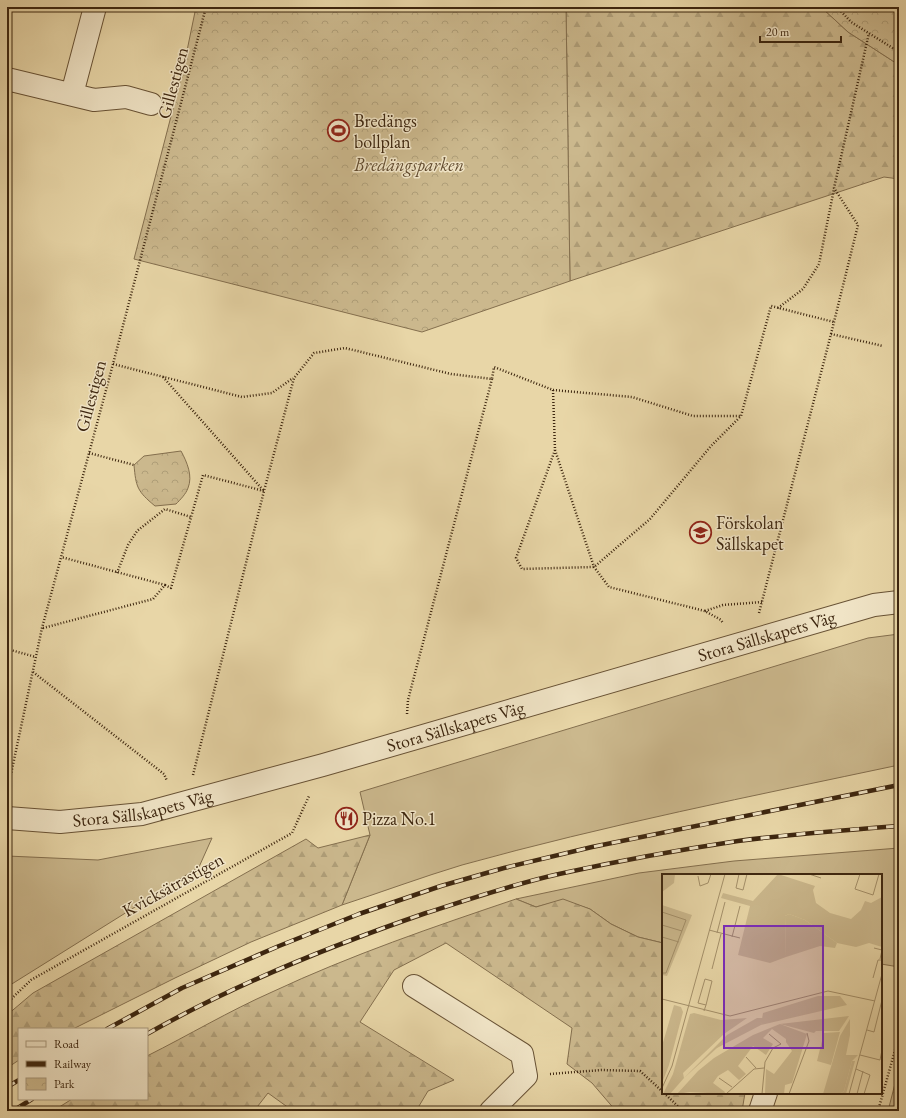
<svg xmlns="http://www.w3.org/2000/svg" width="906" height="1118" font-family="'EB Garamond',serif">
<defs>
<pattern id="forest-firs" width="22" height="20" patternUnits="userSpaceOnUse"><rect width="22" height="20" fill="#cbb88d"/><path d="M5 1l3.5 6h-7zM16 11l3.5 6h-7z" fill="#af9e78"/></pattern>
<pattern id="park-crowns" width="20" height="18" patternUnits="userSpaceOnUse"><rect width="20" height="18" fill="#cbb88d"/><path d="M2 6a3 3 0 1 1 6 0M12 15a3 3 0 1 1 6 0" fill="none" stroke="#af9e78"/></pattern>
</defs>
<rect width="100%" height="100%" fill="#e8d6a7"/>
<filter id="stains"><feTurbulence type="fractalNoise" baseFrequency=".005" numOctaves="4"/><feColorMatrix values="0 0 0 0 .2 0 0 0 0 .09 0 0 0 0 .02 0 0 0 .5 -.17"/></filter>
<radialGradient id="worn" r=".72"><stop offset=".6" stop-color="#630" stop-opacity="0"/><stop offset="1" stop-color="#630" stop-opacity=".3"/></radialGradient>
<path fill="#cbb88d" stroke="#846f4e" d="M 899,634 L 899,765 C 753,796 606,825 462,865 C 422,877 382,892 342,905 L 370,835 L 360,792 L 868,638 Z
M 212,838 L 199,867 L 7,987 L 7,856 L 98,860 Z
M 899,848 L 899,967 L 881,964 L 881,875 L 663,875 L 663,943 L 638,937 L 611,924 L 590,909 L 563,900 L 536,907 L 516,899 L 639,873 L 734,861 Z"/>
<path fill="url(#forest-firs)" stroke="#846f4e" d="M 566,7 L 821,7 L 848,32 L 899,65 L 899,179 L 884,177 L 570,281 Z
M 370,835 L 342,905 L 251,942 L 175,978 L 73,1029 L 19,1029 L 19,1060 L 7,1068 L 7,1015 L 33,993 L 306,839 L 318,848 Z
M 516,899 L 536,907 L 563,899 L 590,909 L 611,924 L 638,937 L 663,943 L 663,1093 L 745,1093 L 742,1111 L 616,1111 L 592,1083 L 567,1064 L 572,1028 L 446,943 L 394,970 L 360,1022 L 454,1080 L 428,1091 L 416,1111 L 293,1111 L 268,1093 L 254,1111 L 53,1111 L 72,1099 L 147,1099 L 147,1056 C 189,1035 229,1011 272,992 C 351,955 433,927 516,899 Z"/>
<path fill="url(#park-crowns)" stroke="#846f4e" d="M 196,7 L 566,7 L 570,281 L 422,332 L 134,259 L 183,70 Z
M 821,7 L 899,7 L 899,65 L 848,32 Z
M 181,451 C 187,462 193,476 188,488 C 186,494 180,500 176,504 L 155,506 C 137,491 136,487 134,465 L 144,456 Z
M 899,1068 L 899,1111 L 888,1111 Z"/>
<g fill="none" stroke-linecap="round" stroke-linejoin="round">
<defs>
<g id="minor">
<path d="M 7,79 L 94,100 L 126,97 L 151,104"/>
<path d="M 72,94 L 95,7"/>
<path id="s1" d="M 7,818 L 60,822 L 142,814 L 323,765 L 874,605 L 899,602"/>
<path d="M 414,986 L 522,1054 L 526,1076 L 491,1111"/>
<path d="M 760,1111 L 766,1093"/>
</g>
</defs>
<use href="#minor" stroke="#685235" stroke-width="24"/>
<path stroke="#3d260f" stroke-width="2.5" stroke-dasharray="1 2" stroke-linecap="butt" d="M 837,7 L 851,22 L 899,52
M 778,308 L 803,289 L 819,264 L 834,189
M 831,334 L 858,225 L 834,188 L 869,33
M 113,364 L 242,397 L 272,393 L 293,378
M 163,377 L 263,490
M 553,390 L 555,450 L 594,567 L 609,587 L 705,611 L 721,620 L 723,623
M 555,450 L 516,558 L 522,569 L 594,567 L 650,519 L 711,446 L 741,416 L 771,306 L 834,322
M 89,453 L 134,465
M 117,573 L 128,545 L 137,531 L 165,509 L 191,517
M 165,585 L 171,588 L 203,475 L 264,491
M 705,611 L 723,605 L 762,602
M 759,613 L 831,334 L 883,346
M 43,628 L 153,599 L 165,585 L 61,557
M 7,649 L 36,657
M 33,672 L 164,774 L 167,781
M 407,714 L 408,700 L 492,379
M 193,775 L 264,491 L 294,378 L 314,353 L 345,348 L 451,374 L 492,379 L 494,367 L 553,390 L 632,397 L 693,416 L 741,416
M 7,793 L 42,628 L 113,364 L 206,7
M 7,1003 L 31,980 L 292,833 L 309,796
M 550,1074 L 601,1070 L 640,1071 L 663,1092
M 664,1093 L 683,1111
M 878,1111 L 899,1036"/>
<use href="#minor" stroke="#f0e4c6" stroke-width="22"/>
<defs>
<path id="rail" d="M 107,1029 L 182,988 L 279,946 L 359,914 L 441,886 L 504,868 L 592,847 L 899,785
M 147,1034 C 235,984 330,946 426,913 C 470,899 514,884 559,874 C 618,861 678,850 738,841 C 791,834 845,830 899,826
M 7,1087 L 19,1080
M 13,1111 L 32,1099"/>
</defs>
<use href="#rail" stroke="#3d260f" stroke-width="4.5"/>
<use href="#rail" stroke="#f0e4c6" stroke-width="3" stroke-dasharray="9" stroke-linecap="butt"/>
</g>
<defs>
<symbol id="stadium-ring" viewBox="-11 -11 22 22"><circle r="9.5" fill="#f0e4c6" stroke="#8f2418" stroke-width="1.5"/><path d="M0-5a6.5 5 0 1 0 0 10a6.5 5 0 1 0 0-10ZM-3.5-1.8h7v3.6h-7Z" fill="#8f2418"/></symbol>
<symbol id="school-ring" viewBox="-11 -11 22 22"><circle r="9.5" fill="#f0e4c6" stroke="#8f2418" stroke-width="1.5"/><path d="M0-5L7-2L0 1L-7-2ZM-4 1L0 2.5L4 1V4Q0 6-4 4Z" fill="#8f2418"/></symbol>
<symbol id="restaurant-ring" viewBox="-11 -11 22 22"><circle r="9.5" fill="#f0e4c6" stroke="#8f2418" stroke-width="1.5"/><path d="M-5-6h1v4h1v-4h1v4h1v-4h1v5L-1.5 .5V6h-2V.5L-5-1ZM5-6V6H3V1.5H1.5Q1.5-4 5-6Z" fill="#8f2418"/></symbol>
</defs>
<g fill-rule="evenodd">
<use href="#stadium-ring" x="326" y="118" width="25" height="25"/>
<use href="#school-ring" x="688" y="520" width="25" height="25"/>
<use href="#restaurant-ring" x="334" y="806" width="25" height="25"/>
</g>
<g text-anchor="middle" stroke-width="3" stroke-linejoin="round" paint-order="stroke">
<g font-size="18" fill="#3d260f" stroke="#f0e4c6">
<text transform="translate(173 83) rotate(-75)" y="6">Gillestigen</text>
<text transform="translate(91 396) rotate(-75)" y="6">Gillestigen</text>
<text dy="6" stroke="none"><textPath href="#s1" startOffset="785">Stora Sällskapets Väg</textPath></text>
<text dy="6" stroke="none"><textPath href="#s1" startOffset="461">Stora Sällskapets Väg</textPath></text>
<text dy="6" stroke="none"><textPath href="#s1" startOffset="137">Stora Sällskapets Väg</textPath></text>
<text transform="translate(173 885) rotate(-29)" y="6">Kvicksätrastigen</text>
</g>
<g font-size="18" fill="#3d260f" stroke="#f0e4c6" text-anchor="start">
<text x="354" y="127">Bredängs<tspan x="354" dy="21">bollplan</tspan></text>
<text x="716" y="529">Förskolan<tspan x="716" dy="21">Sällskapet</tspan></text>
<text x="362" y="825">Pizza No.1</text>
</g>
<g font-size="18" font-style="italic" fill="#604a2e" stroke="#f0e4c6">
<text x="409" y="171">Bredängsparken</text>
</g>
</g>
<g transform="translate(662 874)">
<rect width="220" height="220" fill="#e8d6a7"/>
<path d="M 156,122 L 178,122 L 185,131 L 99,151 L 101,139 ZM 12,131 L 19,133 L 21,138 L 7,191 L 0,209 L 0,172 ZM 32,139 L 59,146 L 85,144 L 62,160 L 21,199 L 22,204 L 8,220 L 1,220 L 11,200 L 28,140 ZM 187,142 L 177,157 L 154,157 L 152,159 L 118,150 ZM 188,145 L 188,161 L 184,181 L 196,181 L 190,187 L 182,217 L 178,220 L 161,220 L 178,162 Z" fill="#cbb88d"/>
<path d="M 0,0 L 13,0 L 12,9 L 0,18 ZM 127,40 L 143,46 L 175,69 L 173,74 L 158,72 L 124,83 L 123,42 ZM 95,144 L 102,144 L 99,151 L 55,174 L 22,204 L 65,161 ZM 118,150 L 145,160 L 130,209 L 123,211 L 122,220 L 103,220 L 104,195 L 112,200 L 130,177 L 124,168 L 124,165 L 110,155 L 101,164 L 111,170 L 104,181 L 91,172 L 76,192 L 84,200 L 77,206 L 66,196 L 56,202 L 51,209 L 63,218 L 62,220 L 28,218 L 15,220 L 36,197 L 52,184 L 91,161 ZM 190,187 L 193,187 L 184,220 L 178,220 L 182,217 Z" fill="#cbb88d"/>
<path d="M 116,0 L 153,12 L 151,16 L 154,29 L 168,39 L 189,45 L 199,36 L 203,27 L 209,29 L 220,23 L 220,73 L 207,69 L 194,73 L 175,69 L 143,46 L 127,40 L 123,42 L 124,83 L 108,89 L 76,81 L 88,32 L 59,24 L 61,19 L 91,27 ZM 0,31 L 30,41 L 5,102 L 0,101 ZM 178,158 L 169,191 L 155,187 L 162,159 ZM 179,186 L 182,188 L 180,197 L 169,195 L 175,187 Z" fill="#cbb88d"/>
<path fill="none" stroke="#a4906a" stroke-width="1" d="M 77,0 L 74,14 L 81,16 L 85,0M 147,0 L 159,4M 198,0 L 193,15 L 211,21 L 217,0M 36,2 L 38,12 L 46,9 L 49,0M 0,38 L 24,46 L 4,99 L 0,99M 0,51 L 20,57M 47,56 L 78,64M 55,59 L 63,28M 0,63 L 17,68M 70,63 L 78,32M 212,74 L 220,76 L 218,85M 50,95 L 59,60M 211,104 L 216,86 L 220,86M 0,125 L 68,142 L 166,117 L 213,127M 42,137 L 44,131 L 50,107 L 43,105 L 36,129 L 44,131M 205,156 L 212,158 L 220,126M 198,181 L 218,186 L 220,176M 84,183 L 94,194M 194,195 L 208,201 L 202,220M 57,204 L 70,213M 0,214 L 10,192 L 63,0M 64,220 L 92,195 L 102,194M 100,220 L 103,188 L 111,174 L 119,170 L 107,160M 127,220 L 147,167 L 145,159M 187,220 L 220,100M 195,220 L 201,197"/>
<path fill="#7b2cbf" fill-opacity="0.15" stroke="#7b2cbf" stroke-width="2" d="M 62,52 L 161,52 L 161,174 L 62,174 Z"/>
<rect width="220" height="220" fill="none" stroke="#3d260f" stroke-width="2"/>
</g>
<rect width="906" height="1118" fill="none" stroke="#e8d6a7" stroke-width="24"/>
<rect x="8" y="8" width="890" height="1102" fill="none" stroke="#3d260f" stroke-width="2"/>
<rect x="12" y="12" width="882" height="1094" fill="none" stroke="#3d260f"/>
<rect x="18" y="1028" width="130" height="72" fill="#f0e4c6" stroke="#a8987d"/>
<rect x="26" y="1041" width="20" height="6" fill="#f0e4c6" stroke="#a8987d"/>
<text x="54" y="1048" font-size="12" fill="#3d260f">Road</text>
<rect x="26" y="1061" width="20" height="6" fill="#3d260f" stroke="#a8987d"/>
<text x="54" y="1068" font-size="12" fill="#3d260f">Railway</text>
<rect x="26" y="1078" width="20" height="12" fill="url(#park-crowns)" stroke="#a8987d"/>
<text x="54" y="1088" font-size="12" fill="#3d260f">Park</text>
<path d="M760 36v6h81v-6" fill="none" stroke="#3d260f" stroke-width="2"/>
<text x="766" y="36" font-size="12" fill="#3d260f" stroke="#f0e4c6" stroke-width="3" paint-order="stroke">20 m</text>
<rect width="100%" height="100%" filter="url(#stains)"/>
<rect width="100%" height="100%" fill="url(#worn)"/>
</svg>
